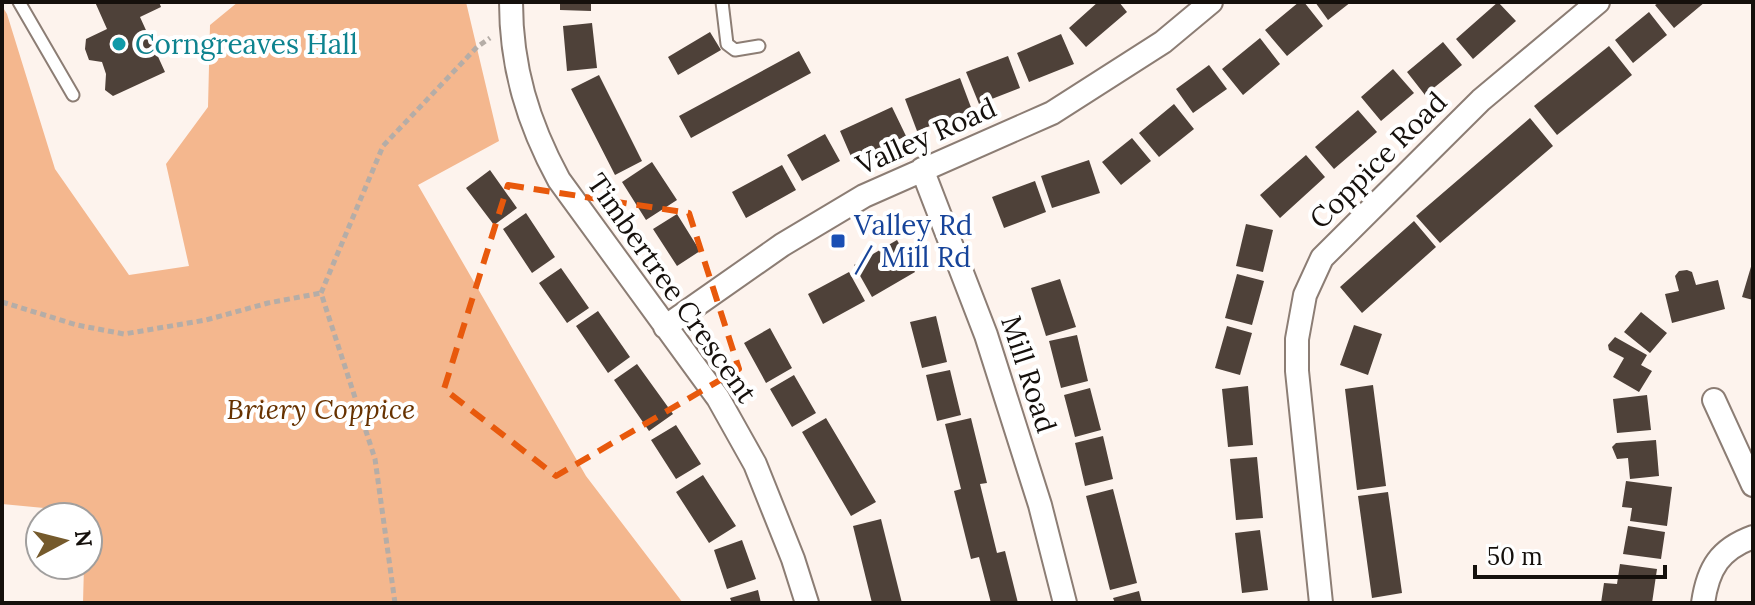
<svg xmlns="http://www.w3.org/2000/svg" width="1755" height="605" font-family="Lora,serif">
<rect width="100%" height="100%" fill="#fdf3ed"/>
<path fill="#f4b78e" d="M 238,2 L 466,2 L 499,141 L 418,185 L 586,476 L 683,603 L 83,603 L 84,565 L 88,565 L 88,517 L 86,517 L 86,512 L 2,504 L 2,6 L 7,14 L 55,169 L 129,275 L 189,266 L 166,164 L 208,107 L 210,25 Z"/>
<path fill="#4e4139" d="M 95,2 L 159,2 L 161,7 L 140,17 L 165,72 L 113,96 L 105,90 L 106,74 L 102,62 L 89,60 L 85,49 L 86,39 L 107,29 Z
M 560,2 L 591,2 L 591,11 L 560,10 Z
M 1098,2 L 1119,2 L 1127,12 L 1086,47 L 1069,28 Z
M 1299,2 L 1304,2 L 1323,26 L 1287,56 L 1265,30 Z
M 1315,2 L 1351,2 L 1328,20 Z
M 1498,2 L 1516,21 L 1473,59 L 1456,39 Z
M 1660,2 L 1705,2 L 1674,28 L 1655,5 Z
M 1649,12 L 1667,35 L 1633,63 L 1615,40 Z
M 592,23 L 597,68 L 567,71 L 563,26 Z
M 710,32 L 721,50 L 678,75 L 668,57 Z
M 1061,34 L 1074,64 L 1029,82 L 1017,53 Z
M 1260,38 L 1280,64 L 1243,95 L 1222,69 Z
M 1443,42 L 1462,65 L 1425,95 L 1407,72 Z
M 1609,46 L 1632,75 L 1557,135 L 1534,106 Z
M 799,51 L 811,73 L 691,138 L 679,116 Z
M 1008,56 L 1020,88 L 979,104 L 966,72 Z
M 1209,65 L 1227,89 L 1193,113 L 1176,89 Z
M 1393,69 L 1414,93 L 1381,121 L 1361,97 Z
M 599,75 L 642,161 L 615,175 L 571,89 Z
M 960,78 L 972,110 L 917,131 L 905,99 Z
M 1174,104 L 1194,129 L 1159,157 L 1139,133 Z
M 892,107 L 906,136 L 853,161 L 840,131 Z
M 1358,110 L 1377,132 L 1334,169 L 1315,147 Z
M 1530,118 L 1553,146 L 1440,243 L 1416,216 Z
M 825,134 L 840,161 L 802,181 L 787,155 Z
M 1132,138 L 1151,161 L 1121,185 L 1102,162 Z
M 1306,155 L 1325,177 L 1280,218 L 1260,195 Z
M 1089,160 L 1100,193 L 1052,208 L 1041,176 Z
M 652,162 L 677,200 L 646,220 L 622,182 Z
M 782,165 L 796,190 L 746,218 L 732,192 Z
M 490,170 L 517,208 L 494,225 L 466,188 Z
M 1035,181 L 1046,212 L 1004,228 L 992,197 Z
M 526,213 L 555,257 L 532,273 L 503,229 Z
M 677,214 L 700,251 L 677,266 L 653,229 Z
M 1414,221 L 1436,247 L 1362,313 L 1340,287 Z
M 1246,224 L 1273,230 L 1263,272 L 1236,266 Z
M 897,240 L 915,272 L 872,297 L 854,265 Z
M 1753,260 L 1753,300 L 1742,297 Z
M 561,268 L 589,308 L 567,323 L 539,283 Z
M 1687,270 L 1692,272 L 1696,285 L 1718,280 L 1725,309 L 1672,323 L 1665,294 L 1679,291 L 1675,276 L 1679,271 Z
M 849,272 L 865,301 L 823,324 L 808,294 Z
M 1237,274 L 1264,281 L 1252,325 L 1225,318 Z
M 1060,279 L 1076,327 L 1046,336 L 1031,288 Z
M 598,311 L 630,357 L 608,373 L 576,326 Z
M 1641,312 L 1667,333 L 1650,353 L 1624,332 Z
M 936,316 L 947,362 L 922,368 L 910,322 Z
M 1354,325 L 1382,334 L 1368,375 L 1340,365 Z
M 1227,326 L 1252,333 L 1240,375 L 1215,368 Z
M 770,328 L 792,368 L 766,383 L 744,343 Z
M 1077,335 L 1088,381 L 1061,388 L 1049,341 Z
M 1615,337 L 1647,355 L 1641,365 L 1652,371 L 1639,392 L 1613,377 L 1624,358 L 1609,350 L 1608,345 Z
M 637,364 L 673,414 L 649,431 L 614,380 Z
M 950,370 L 961,415 L 937,421 L 926,375 Z
M 794,375 L 816,413 L 792,427 L 770,389 Z
M 1373,385 L 1386,486 L 1357,490 L 1345,389 Z
M 1248,386 L 1253,445 L 1228,447 L 1222,389 Z
M 1090,388 L 1101,430 L 1075,437 L 1064,395 Z
M 1647,395 L 1651,430 L 1617,433 L 1613,399 Z
M 826,418 L 876,502 L 851,516 L 802,432 Z
M 971,418 L 987,483 L 980,484 L 997,553 L 1005,551 L 1018,603 L 991,603 L 979,557 L 971,559 L 954,491 L 961,489 L 945,424 Z
M 676,425 L 701,464 L 676,479 L 651,440 Z
M 1103,436 L 1113,479 L 1085,486 L 1075,443 Z
M 1656,440 L 1659,476 L 1630,479 L 1628,458 L 1617,459 L 1612,447 L 1616,443 Z
M 1257,457 L 1263,518 L 1236,520 L 1230,459 Z
M 703,475 L 736,526 L 709,543 L 676,492 Z
M 1626,481 L 1672,487 L 1667,526 L 1630,521 L 1632,508 L 1622,507 Z
M 1113,489 L 1137,583 L 1110,590 L 1086,496 Z
M 1388,492 L 1402,593 L 1372,598 L 1358,496 Z
M 881,519 L 902,603 L 872,603 L 853,526 Z
M 1628,526 L 1665,532 L 1661,559 L 1623,554 Z
M 1260,530 L 1268,590 L 1242,593 L 1235,533 Z
M 742,540 L 756,579 L 727,589 L 714,550 Z
M 1620,564 L 1657,569 L 1652,603 L 1601,603 L 1604,583 L 1617,584 Z
M 758,590 L 761,603 L 732,603 L 730,598 Z
M 1139,591 L 1142,603 L 1115,603 L 1113,598 Z"/>
<g fill="none" stroke-linecap="round" stroke-linejoin="round">
<defs>
<path id="service" d="M 19,2 L 73,95
M 722,2 L 727,44 L 735,50 L 759,46"/>
<path id="minor" d="M 511,2 C 511,67 528,123 559,180 L 718,398 L 755,464 L 793,559 L 807,603
M 922,169 L 986,335 L 1040,505 L 1065,603
M 665,327 L 782,245 L 864,196 L 1052,113 L 1163,42 L 1211,2
M 1714,400 L 1753,485
M 1321,603 L 1297,371 L 1297,339 L 1305,295 L 1322,258 L 1481,100 L 1598,2
M 1703,603 C 1708,568 1720,549 1753,537"/>
</defs>
<use href="#service" stroke="#8c7d74" stroke-width="15"/>
<use href="#minor" stroke="#8c7d74" stroke-width="26"/>
<path stroke="#b5ada7" stroke-width="5" stroke-dasharray="6 4" stroke-linecap="butt" d="M 2,302 L 77,325 L 124,334 L 206,320 L 268,303 L 321,293
M 395,603 L 375,459 L 321,293 L 383,146 L 477,47 L 490,38"/>
<use href="#service" stroke="#fff" stroke-width="11"/>
<use href="#minor" stroke="#fff" stroke-width="22"/>
</g>
<path fill="none" stroke="#e8590c" stroke-width="6" stroke-dasharray="16 10" stroke-linejoin="round" d="M 508,185 L 689,213 L 739,369 L 556,476 L 444,389 Z"/>
<circle fill="#0f9aa8" stroke="#fff" stroke-width="3" cx="119" cy="44" r="8"/>
<rect fill="#1a4fb4" stroke="#fff" stroke-width="3" x="830" y="233" width="16" height="16" rx="4"/>
<g text-anchor="middle" stroke-width="8" stroke-linejoin="round" paint-order="stroke">
<g font-size="28" fill="#0d838f" stroke="#fff" text-anchor="start">
<text x="135" y="54">Corngreaves Hall</text>
</g>
<g font-size="28" fill="#15100c" stroke="#fff">
<text transform="translate(926 136) rotate(-24)" y="10">Valley Road</text>
<text transform="translate(1378 160) rotate(-45)" y="10">Coppice Road</text>
<text transform="translate(672 288) rotate(55)" y="10">Timbertree Crescent</text>
<text transform="translate(1029 374) rotate(72)" y="10">Mill Road</text>
</g>
<g font-size="28" fill="#164399" stroke="#fff" text-anchor="start">
<text x="854" y="235">Valley Rd<tspan x="854" dy="32">/ Mill Rd</tspan></text>
</g>
<g font-size="28" font-style="italic" fill="#673200" stroke="#fff">
<text x="321" y="419">Briery Coppice</text>
</g>
</g>
<rect width="1755" height="605" fill="none" stroke="#15100c" stroke-width="8"/>
<g transform="translate(64 541) rotate(83)"><circle r="38" fill="#ffffff" stroke="#a19f9e" stroke-width="2"/>
<path d="M0-6L14 30L0 20L-14 30Z" fill="#755a2c"/>
<text y="-12" font-size="22" font-weight="bold" text-anchor="middle" fill="#15100c">N</text>
</g>
<path d="M1475 565v12h190v-12" fill="none" stroke="#15100c" stroke-width="4"/>
<text x="1487" y="565" font-size="24" fill="#15100c" stroke="#ffffff" stroke-width="6" paint-order="stroke">50 m</text>
</svg>
